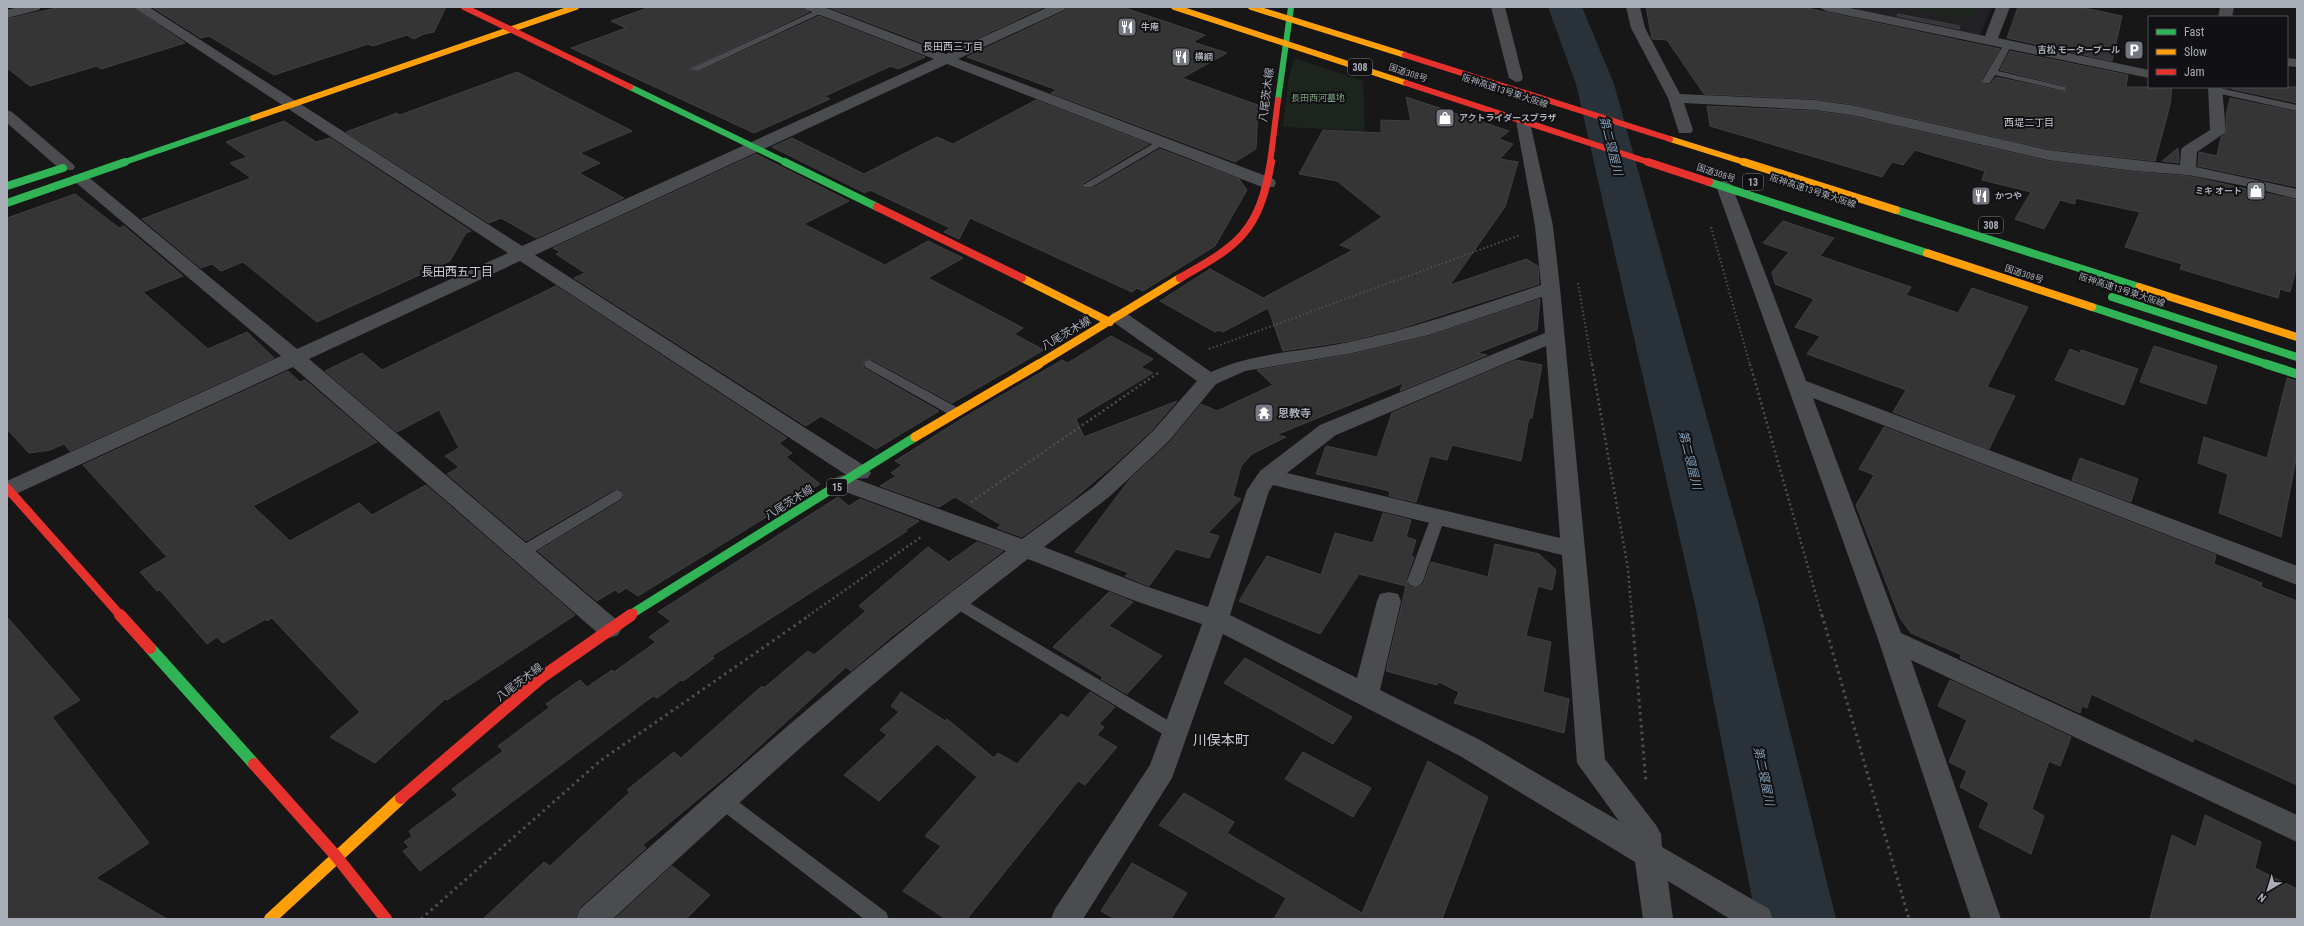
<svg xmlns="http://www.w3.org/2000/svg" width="2304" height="926" font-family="'Roboto Condensed','Noto Sans JP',sans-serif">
<rect width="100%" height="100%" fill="#171717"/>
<path fill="#212123" d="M 1840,7 L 1992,7 L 1980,35 Z"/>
<path fill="#1d241e" d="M 1903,7 L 1978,7 L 1975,15 L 1956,18 Z
M 1294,58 L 1363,81 L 1365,131 L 1283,127 L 1288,82 Z"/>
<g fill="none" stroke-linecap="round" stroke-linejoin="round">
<path fill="#2a3239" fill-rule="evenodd" d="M 1548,7 L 1582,7 L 1614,84 L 1759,605 L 1836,919 L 1756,919 L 1695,605 L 1576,84 Z"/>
</g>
<path fill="#353536" stroke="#3f4043" d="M 61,7 L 132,7 L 185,43 L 101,69 L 97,66 L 30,86 L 7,68 L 7,19 Z
M 152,7 L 446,7 L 434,32 L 424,34 L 414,39 L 407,35 L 373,46 L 368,44 L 274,75 L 209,36 L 201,38 Z
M 650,7 L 804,7 L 809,12 L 689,69 L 698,72 L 819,16 L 925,57 L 898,69 L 891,66 L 825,96 L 830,99 L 754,133 L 571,48 L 626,28 L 611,21 Z
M 828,7 L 1044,7 L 950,51 L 945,49 L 941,50 Z
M 1067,7 L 1122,7 L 1205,35 L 1193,42 L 1227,53 L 1182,78 L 1258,105 L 1256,149 L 1235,162 L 1051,93 L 1057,90 L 967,57 L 1065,11 Z
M 1646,7 L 1802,7 L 2000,49 L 1981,80 L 1984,84 L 1991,84 L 1996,77 L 2066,92 L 2065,86 L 2000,70 L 2010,51 L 2128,75 L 2126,87 L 2172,87 L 2170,105 L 2155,161 L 2048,149 L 1856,105 L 1816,99 L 1704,94 L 1667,40 L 1652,39 Z
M 2018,7 L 2079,7 L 2122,16 L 2112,61 L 2007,38 Z
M 1898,14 L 1960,26 L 1959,29 L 1897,16 Z
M 517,72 L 632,131 L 580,153 L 600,163 L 579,173 L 624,198 L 536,238 L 501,218 L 489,223 L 346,132 L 397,113 L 400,115 Z
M 2232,87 L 2297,87 L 2297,103 L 2232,89 Z
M 1406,97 L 1509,131 L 1499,139 L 1513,144 L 1500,159 L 1518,162 L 1505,207 L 1450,285 L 1526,259 L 1538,266 L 1539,284 L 1398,329 L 1349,341 L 1283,351 L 1268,308 L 1223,332 L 1219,330 L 1215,332 L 1160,301 L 1210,269 L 1265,299 L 1265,297 L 1353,250 L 1340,245 L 1382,217 L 1337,181 L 1299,174 L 1323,130 L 1381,133 L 1381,120 L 1411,121 Z
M 2230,98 L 2297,112 L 2297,187 L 2198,166 L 2199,152 L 2217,156 L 2221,137 L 2227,132 L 2226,115 Z
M 1036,100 L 1149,144 L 1082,184 L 1084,188 L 1093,188 L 1160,149 L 1239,179 L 1247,190 L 1215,246 L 1143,291 L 1137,288 L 1132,292 L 970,218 L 959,239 L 944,232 L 950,228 L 870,190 L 865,193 L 772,147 L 792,138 L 864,174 L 937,137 L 953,144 Z
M 1707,106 L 1816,111 L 1856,117 L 2048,161 L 2134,172 L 2188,176 L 2297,200 L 2297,265 L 2290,292 L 2280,289 L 2278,298 L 2180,269 L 2182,264 L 2125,247 L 2140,212 L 2075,198 L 2075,204 L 2060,200 L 2044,229 L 2015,219 L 2031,192 L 1982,180 L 1985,171 L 1915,150 L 1903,165 L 1892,162 L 1882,177 L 1710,126 Z
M 284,121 L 316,142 L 330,138 L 471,231 L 466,233 L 450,261 L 317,322 L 243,262 L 221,271 L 212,264 L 201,268 L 142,219 L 251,178 L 230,163 L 247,157 L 226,142 Z
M 2178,148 L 2179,163 L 2162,161 Z
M 756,154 L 849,201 L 804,224 L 885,265 L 928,241 L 963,258 L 928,278 L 1023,328 L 1014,334 L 1044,350 L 952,403 L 871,359 L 865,360 L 863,364 L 864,368 L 939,411 L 876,449 L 821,416 L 806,426 L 574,278 L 585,273 L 556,254 L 560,252 L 553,248 Z
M 75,194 L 119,228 L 124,226 L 183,276 L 143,292 L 208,349 L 247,332 L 274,358 L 70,451 L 64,444 L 50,450 L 29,453 L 7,429 L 7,218 Z
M 1783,221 L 1834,238 L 1820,256 L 1911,287 L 1906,295 L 1958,313 L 1972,288 L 2028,307 L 1987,387 L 2015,396 L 1989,449 L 1893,412 L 1906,390 L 1807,354 L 1820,336 L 1795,327 L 1814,299 L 1775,284 L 1772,272 L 1789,252 L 1763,243 Z
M 556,286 L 787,438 L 779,443 L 792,453 L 786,457 L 820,484 L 638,596 L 626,588 L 619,593 L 615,590 L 597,601 L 538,551 L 622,500 L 624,496 L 622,490 L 615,489 L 526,541 L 447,474 L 459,467 L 445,456 L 459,448 L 439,410 L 397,432 L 325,371 L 362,353 L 382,370 Z
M 1540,299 L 1537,330 L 1477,353 L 1487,355 L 1400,391 L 1403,383 L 1276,435 L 1286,437 L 1252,454 L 1241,466 L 1233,496 L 1241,499 L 1208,533 L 1219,536 L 1209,558 L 1176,549 L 1149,586 L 1125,576 L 1129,573 L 1075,552 L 1130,479 L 1170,442 L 1201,404 L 1217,411 L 1273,385 L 1257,370 L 1348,355 L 1429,336 Z
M 1111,336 L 1153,359 L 1141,367 L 1153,373 L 1076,419 L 1084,437 L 1177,401 L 1152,430 L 1114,465 L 1070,502 L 1022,537 L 997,528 L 1001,525 L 955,497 L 939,507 L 880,486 L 896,476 L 891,473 L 902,465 L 895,461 L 963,418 L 1062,360 L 1068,363 Z
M 2154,346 L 2217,366 L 2206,404 L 2140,382 Z
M 2070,349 L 2080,353 L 2081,350 L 2138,369 L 2124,405 L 2055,380 Z
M 1516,360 L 1542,365 L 1532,418 L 1529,418 L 1521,461 L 1452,445 L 1447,460 L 1430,456 L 1416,502 L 1389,496 L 1390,491 L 1316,474 L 1326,446 L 1377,457 L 1392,413 Z
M 288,371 L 300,382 L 305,380 L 377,442 L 253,506 L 290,541 L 359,503 L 372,515 L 426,485 L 575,615 L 447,700 L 445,699 L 375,763 L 330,737 L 360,712 L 272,618 L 267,621 L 266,619 L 223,643 L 217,637 L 207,644 L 160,590 L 157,591 L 140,572 L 167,557 L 83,465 Z
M 2287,378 L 2297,381 L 2297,454 L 2281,537 L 2219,513 L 2228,474 L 2198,463 L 2204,437 L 2267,458 Z
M 1884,427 L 2216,555 L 2214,564 L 2262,583 L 2261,587 L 2297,601 L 2297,785 L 2194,738 L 2193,742 L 2091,694 L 2087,708 L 2082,706 L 2080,713 L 1960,658 L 1962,655 L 1911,633 L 1900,618 L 1856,505 L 1874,475 L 1859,469 Z
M 2080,458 L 2138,479 L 2131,502 L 2072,480 Z
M 838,497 L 849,506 L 860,499 L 919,521 L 905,530 L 907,531 L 712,656 L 714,658 L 683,681 L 681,680 L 657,698 L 653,696 L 420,871 L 403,851 L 409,847 L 404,842 L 412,836 L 409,831 L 458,795 L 452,789 L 503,751 L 498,746 L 550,707 L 546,704 L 580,680 L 587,687 L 612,670 L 614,672 L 656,642 L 649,637 L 671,621 L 658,612 Z
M 1383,513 L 1411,520 L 1406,537 L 1416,540 L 1411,557 L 1414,557 L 1406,580 L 1409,586 L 1414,588 L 1421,586 L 1424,582 L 1431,562 L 1488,577 L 1495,544 L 1539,554 L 1556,570 L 1552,590 L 1538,586 L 1526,636 L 1551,642 L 1543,692 L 1569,699 L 1564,733 L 1454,703 L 1459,692 L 1439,682 L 1437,685 L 1386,671 L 1406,586 L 1359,574 L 1320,634 L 1239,601 L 1267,556 L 1321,575 L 1335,533 L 1373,543 Z
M 977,542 L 1003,551 L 891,637 L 851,671 L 846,667 L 738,766 L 643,845 L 646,848 L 579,908 L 575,919 L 483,919 L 544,862 L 550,866 L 630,792 L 627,790 L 674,752 L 681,758 L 762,686 L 764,688 L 808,651 L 814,655 L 866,611 L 859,606 L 928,547 L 949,562 Z
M 1109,592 L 1133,602 L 1109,626 L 1162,656 L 1127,694 L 1101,679 L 1103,677 L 1053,647 Z
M 7,617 L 80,700 L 52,717 L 149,843 L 96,878 L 167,919 L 7,919 Z
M 1245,658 L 1352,717 L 1333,744 L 1224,683 Z
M 1950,680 L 2071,737 L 2060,766 L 2049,761 L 2032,809 L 2044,816 L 2031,854 L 1979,827 L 1989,803 L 1960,787 L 1967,771 L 1949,762 L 1967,720 L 1938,706 Z
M 901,692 L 945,721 L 947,719 L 994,758 L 998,753 L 1017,764 L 1061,714 L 1068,718 L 1090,692 L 1115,707 L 1099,724 L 1104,727 L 1097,735 L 1117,747 L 1085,785 L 1078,781 L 967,919 L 946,919 L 903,891 L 941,846 L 925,836 L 977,777 L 937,744 L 879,801 L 844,775 L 887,735 L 880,730 L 899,712 L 891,706 Z
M 1303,752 L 1371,788 L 1353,817 L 1285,779 Z
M 1428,761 L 1488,797 L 1442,919 L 1274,919 L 1286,898 L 1159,825 L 1184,793 L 1234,822 L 1227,833 L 1362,913 Z
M 2205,815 L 2261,842 L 2255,868 L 2297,889 L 2297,919 L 2150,919 L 2172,835 L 2196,847 Z
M 1132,863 L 1187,893 L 1171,919 L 1115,919 L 1101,911 Z
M 672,866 L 710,895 L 686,919 L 615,919 Z"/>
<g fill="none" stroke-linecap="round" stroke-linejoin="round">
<path stroke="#4d4e52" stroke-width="2" stroke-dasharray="1.5 2.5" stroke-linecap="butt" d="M 1711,227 L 1750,365
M 1578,283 L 1592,365
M 1209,349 L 1520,235"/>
<path stroke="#4d4e52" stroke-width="2.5" stroke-dasharray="2 3" stroke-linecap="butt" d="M 1592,364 L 1628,569 L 1632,616
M 1750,364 L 1822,616
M 971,502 L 1158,373
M 808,616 L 921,537"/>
<path stroke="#4d4e52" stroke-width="3" stroke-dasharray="2.5 4" stroke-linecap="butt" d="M 1632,615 L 1646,783
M 1822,615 L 1909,919
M 421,919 L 600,761 L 810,615"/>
<path fill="#4b4c50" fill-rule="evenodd" d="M 819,9 L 826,11 L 698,71 L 690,69 Z
M 2008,41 L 2012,44 L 1998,71 L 2065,87 L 2065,91 L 1995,75 L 1990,83 L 1984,83 L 1982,81 L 2004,44 Z
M 2215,87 L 2297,105 L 2297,111 L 2212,92 L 2210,90 Z
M 1161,139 L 1165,140 L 1165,144 L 1092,187 L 1084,187 L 1083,185 Z
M 870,360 L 960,409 L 962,412 L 955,416 L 950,415 L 865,367 L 864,364 L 865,361 Z
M 616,490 L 621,491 L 623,495 L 621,499 L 526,557 L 516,557 L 513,553 L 516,549 Z
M 1438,512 L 1443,513 L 1445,517 L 1423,581 L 1420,585 L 1415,587 L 1410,585 L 1407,581 L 1431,517 L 1433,513 Z
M 956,595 L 1181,728 L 1184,733 L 1181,738 L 1175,740 L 1169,738 L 950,605 L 948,601 L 950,597 Z
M 722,792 L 728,794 L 886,912 L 889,919 L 864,919 L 716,806 L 713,800 L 716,794 Z"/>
<path fill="#4b4c50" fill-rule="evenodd" d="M 18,7 L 41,7 L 39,10 L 7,18 L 7,10 Z
M 133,7 L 149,7 L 522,246 L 934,59 L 807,10 L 805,7 L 824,7 L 946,54 L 1048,7 L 1066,7 L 1064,10 L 958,59 L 1274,179 L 1276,183 L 1274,187 L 1262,187 L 947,64 L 535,255 L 868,468 L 871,473 L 868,478 L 856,479 L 1022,539 L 1093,487 L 1153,431 L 1197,381 L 1112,321 L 1109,317 L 1112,313 L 1119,311 L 1126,313 L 1211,372 C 1254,352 1303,352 1349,342 C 1415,328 1478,306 1541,285 L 1535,226 L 1516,121 L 1519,118 L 1529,118 L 1553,226 L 1560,288 L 1605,759 L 1656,825 L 1661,834 L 1662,847 L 1769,909 L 1773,919 L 1730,919 L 1668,881 L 1673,919 L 1643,919 L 1635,862 L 1460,756 L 1223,634 L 1172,778 L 1083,919 L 1051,919 L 1055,909 L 1150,765 L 1202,624 L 1130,599 L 1028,559 C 882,670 747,795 613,919 L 576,919 L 580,909 C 718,786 858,660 1006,551 L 835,488 L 832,483 L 835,478 L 843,475 L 851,478 L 520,261 L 309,359 L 618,621 L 622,628 L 618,635 L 609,638 L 600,635 L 293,367 L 7,498 L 7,481 L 281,356 L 74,181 L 72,178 L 74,175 L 86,175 L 297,349 L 508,253 ZM 1542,297 L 1545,333 L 1320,425 L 1260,471 L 1247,490 L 1208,607 L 1148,587 L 1044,547 L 1109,497 L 1169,441 L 1216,384 L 1245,371 L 1348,354 L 1429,335 ZM 1546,346 L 1560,538 L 1287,473 L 1336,435 ZM 1273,485 L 1562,555 L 1577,763 L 1619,821 L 1480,740 L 1380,690 L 1401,601 L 1398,594 L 1389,592 L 1380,594 L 1377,601 L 1357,678 L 1230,615 L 1269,491 Z
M 1491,7 L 1505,7 L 1523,78 L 1521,81 L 1516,82 L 1509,78 Z
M 1626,7 L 1640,7 L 1645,28 L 1680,94 L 1816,100 L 1856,106 L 2048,150 L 2180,165 L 2181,150 L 2183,147 L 2210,130 L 2208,87 L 2222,87 L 2226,132 L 2197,152 L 2196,167 L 2297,189 L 2297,199 L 2245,186 L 2188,175 L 2134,171 L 2048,160 L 1856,116 L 1816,110 L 1684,103 L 1693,130 L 1691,133 L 1679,133 L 1668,98 L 1631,28 Z
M 1819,7 L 1845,7 L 1985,36 L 1996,7 L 2010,7 L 1998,38 L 2149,70 L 2149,78 L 1826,11 Z
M 2220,7 L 2234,7 L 2232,17 L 2218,17 Z
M 2287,58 L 2297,59 L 2297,67 L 2287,66 Z
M 7,110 L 12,112 L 73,164 L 75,167 L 73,170 L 61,170 L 7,123 Z
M 1724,181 L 1730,182 L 1732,186 L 1806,381 L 2297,566 L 2297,585 L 1813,398 L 1901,633 L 2297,815 L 2297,842 L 1911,660 L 2001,919 L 1971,919 L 1878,639 L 1716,186 L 1718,182 Z"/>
<path stroke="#30b455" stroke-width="6" d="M 630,87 L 787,163
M 1278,100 L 1291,7
M 122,163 L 253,118"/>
<path stroke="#30b455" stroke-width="8" d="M 785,162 L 877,207
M 1709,182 L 1927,253
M 7,186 L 63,168
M 7,203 L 125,162
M 1896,210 L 2139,287
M 2112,297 L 2297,357
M 2092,307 L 2269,365"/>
<path stroke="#30b455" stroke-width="9" d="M 2266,364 L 2297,374
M 633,613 L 915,437"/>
<path stroke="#30b455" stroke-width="12" d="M 150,648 L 254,764"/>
<path stroke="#ff9f0a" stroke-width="6" d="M 1174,7 L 1406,83
M 1251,7 L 1405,55
M 253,118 L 576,7
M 1670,139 L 1747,163"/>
<path stroke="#ff9f0a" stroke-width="8" d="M 1744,162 L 1896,210
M 1927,253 L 2092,307
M 1022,278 L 1110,322
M 2139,287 L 2297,337
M 1037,365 L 1180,278"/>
<path stroke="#ff9f0a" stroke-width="9" d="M 915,437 L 1039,364"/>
<path stroke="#ff9f0a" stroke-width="12" d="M 270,919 L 401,798"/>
<path stroke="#e5322d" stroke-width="6" d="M 464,7 L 630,87
M 1405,55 L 1670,139
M 1406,83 L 1651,163
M 1270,163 L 1278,100"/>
<path stroke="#e5322d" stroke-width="8" d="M 1648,162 L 1709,182
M 877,207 L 1022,278
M 1180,278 C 1239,245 1259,232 1271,162"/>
<path stroke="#e5322d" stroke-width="9" d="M 7,488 L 121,616
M 629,616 L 633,613"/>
<path stroke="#e5322d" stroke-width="12" d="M 120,615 L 150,648
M 254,764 L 336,856 L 386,919
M 401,798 L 542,677 L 631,615"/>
</g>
<defs>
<symbol id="restaurant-square" viewBox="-11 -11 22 22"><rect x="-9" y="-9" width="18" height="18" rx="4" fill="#757880" stroke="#111113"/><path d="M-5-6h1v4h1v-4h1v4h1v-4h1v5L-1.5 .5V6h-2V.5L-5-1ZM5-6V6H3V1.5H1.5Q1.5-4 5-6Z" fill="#fff"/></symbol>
<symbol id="parking-square" viewBox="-11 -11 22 22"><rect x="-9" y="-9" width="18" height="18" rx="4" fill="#757880" stroke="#111113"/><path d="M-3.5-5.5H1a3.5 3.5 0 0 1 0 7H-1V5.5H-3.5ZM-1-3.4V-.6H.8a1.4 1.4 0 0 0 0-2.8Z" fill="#fff"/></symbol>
<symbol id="shop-square" viewBox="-11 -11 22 22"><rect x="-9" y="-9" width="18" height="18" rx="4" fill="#757880" stroke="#111113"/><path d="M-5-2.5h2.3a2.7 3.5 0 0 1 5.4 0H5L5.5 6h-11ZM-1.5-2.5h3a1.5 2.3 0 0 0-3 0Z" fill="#fff"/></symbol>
<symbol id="temple-square" viewBox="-11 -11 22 22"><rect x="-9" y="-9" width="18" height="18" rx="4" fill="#757880" stroke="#111113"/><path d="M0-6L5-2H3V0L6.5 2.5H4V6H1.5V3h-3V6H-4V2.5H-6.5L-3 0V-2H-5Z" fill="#fff"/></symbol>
</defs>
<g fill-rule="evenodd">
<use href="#restaurant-square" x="1116" y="16" width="22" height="22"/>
<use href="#parking-square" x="2123" y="39" width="22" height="22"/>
<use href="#restaurant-square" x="1170" y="46" width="22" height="22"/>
<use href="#shop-square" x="1434" y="107" width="22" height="22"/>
<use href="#shop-square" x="2245" y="180" width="22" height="22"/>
<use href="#restaurant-square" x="1970" y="185" width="22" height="22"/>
<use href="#temple-square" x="1253" y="402" width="22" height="22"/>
</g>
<g text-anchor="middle" stroke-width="4" stroke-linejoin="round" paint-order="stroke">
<g font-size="9" font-weight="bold" fill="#a8adb8" stroke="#111113" text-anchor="start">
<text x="1141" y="30">牛庵</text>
<text x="2120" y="53" text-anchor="end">吉松 モータープール</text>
<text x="1195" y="60">横綱</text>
<text x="1459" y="121">アクトライダースプラザ</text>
<text x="2242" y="194" text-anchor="end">ミキ オート</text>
<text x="1995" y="199">かつや</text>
</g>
<g font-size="9" fill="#a8adb8" stroke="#111113">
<text transform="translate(1408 73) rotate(18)" y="3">国道308号</text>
<text transform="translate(1505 91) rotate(18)" y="3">阪神高速13号東大阪線</text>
<text transform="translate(1716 173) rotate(18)" y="3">国道308号</text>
<text transform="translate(1813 191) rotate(18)" y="3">阪神高速13号東大阪線</text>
<text transform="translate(2024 274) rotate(18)" y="3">国道308号</text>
<text transform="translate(2122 290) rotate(18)" y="3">阪神高速13号東大阪線</text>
</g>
<g font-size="9" fill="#7fa381" stroke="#111113">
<text x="1318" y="101">長田西河墓地</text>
</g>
<g font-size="10" fill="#c9ccd4" stroke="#111113">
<text x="953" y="50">長田西三丁目</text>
<text x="2029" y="126">西堤二丁目</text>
</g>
<g fill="#111113" stroke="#7b7e86" stroke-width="1">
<rect x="1348" y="59" width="24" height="16" rx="3"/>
<rect x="1743" y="174" width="20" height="16" rx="3"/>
<rect x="1979" y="217" width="24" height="16" rx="3"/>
<rect x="827" y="479" width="20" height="16" rx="3"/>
</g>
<g font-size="10" font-weight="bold" fill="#a8adb8">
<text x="1360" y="71">308</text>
<text x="1753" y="186">13</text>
<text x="1991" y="229">308</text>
<text x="837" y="491">15</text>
</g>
<g font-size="11" fill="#a8adb8" stroke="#111113">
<text transform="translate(1266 95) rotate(-83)" y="4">八尾茨木線</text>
<text transform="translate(1066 333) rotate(-30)" y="4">八尾茨木線</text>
<text transform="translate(789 502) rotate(-32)" y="4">八尾茨木線</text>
<text transform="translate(519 682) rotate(-37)" y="4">八尾茨木線</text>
</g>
<g font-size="11" font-weight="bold" fill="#a8adb8" stroke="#111113" text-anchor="start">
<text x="1278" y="417">恩教寺</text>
</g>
<g font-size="12" font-style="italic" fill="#7f9bb3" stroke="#111113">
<text transform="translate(1611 146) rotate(76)" y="4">第二寝屋川</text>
<text transform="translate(1690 460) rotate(76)" y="4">第二寝屋川</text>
<text transform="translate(1764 776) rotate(78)" y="4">第二寝屋川</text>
</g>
<g font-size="12" fill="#c9ccd4" stroke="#111113">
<text x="457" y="276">長田西五丁目</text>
</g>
<g font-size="14" fill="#c9ccd4" stroke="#111113">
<text x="1221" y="745">川俣本町</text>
</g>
</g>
<rect width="2304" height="926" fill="none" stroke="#a8adb8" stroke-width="16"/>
<rect x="2148" y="16" width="140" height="72" fill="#111113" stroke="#4d4f55"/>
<rect x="2156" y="29" width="20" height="6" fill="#30b455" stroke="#4d4f55"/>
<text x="2184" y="36" font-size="12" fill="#a8adb8">Fast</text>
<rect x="2156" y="49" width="20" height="6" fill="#ff9f0a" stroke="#4d4f55"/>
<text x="2184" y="56" font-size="12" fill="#a8adb8">Slow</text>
<rect x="2156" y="69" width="20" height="6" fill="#e5322d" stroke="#4d4f55"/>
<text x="2184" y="76" font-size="12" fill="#a8adb8">Jam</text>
<g transform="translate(2268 890) rotate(218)" stroke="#111113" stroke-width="3" paint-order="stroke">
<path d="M0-3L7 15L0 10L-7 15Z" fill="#a8adb8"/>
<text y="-6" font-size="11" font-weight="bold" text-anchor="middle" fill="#a8adb8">N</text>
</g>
</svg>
